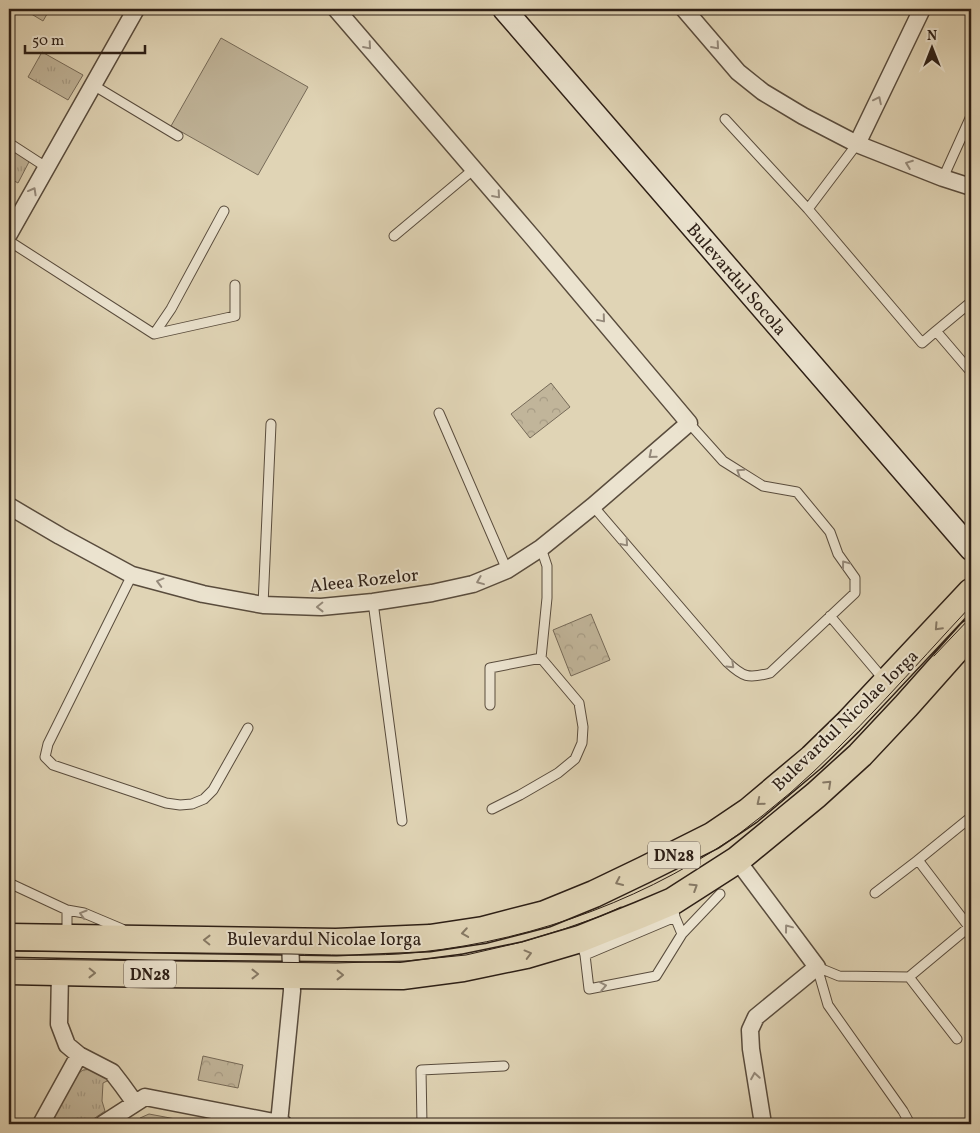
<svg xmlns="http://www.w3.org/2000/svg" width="980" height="1133" font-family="Vollkorn,serif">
<defs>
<pattern id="grass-tufts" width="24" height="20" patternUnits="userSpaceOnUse" patternTransform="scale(1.25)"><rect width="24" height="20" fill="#c1b59a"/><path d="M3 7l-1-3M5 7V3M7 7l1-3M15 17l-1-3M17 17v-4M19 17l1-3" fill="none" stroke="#a69b84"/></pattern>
<pattern id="park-crowns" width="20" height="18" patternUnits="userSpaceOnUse" patternTransform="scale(1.25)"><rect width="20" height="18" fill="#c1b59a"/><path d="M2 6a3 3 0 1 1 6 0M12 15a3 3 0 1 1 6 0" fill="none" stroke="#a69b84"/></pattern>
</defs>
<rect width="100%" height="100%" fill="#e0d4b5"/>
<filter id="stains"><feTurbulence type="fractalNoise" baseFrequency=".004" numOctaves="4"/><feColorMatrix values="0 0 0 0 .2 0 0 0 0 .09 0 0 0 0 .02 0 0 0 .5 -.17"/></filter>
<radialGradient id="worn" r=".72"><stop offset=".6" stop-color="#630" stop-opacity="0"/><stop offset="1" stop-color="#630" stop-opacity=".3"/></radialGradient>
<path fill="url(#grass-tufts)" stroke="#766a58" d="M 23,9 L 50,9 L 43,21 Z
M 42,52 L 83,75 L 68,100 L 28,77 Z
M 9,149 L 30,160 L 18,183 L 9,178 Z
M 93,1069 L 104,1074 L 109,1080 L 103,1083 L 102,1101 L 105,1111 L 86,1124 L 49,1124 L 75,1076 L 83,1070 Z
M 149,1114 L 202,1124 L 145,1124 L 140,1118 Z"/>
<path fill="url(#park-crowns)" stroke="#766a58" d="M 551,383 L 570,407 L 530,438 L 511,414 Z
M 591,614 L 610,660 L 571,676 L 553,630 Z
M 203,1056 L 243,1065 L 238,1088 L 198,1080 Z"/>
<path fill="#c1b59a" stroke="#766a58" d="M 221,38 L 308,87 L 258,175 L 171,126 Z"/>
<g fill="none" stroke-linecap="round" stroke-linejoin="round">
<defs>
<path id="lane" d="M 93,85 L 178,136
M 725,119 L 808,209 L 922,343 L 936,331
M 9,143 L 46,167
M 943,178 L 971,116
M 808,209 L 857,144
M 394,236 L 474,169
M 9,241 L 154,334 L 171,309 L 224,211
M 971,302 L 936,331 L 971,372
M 154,334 L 235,316 L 235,285
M 439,413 L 507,570
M 593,506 L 727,662 C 743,677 748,679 770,673 L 855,593 L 855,578 L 838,554 L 830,532 L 797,492 L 763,486 L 723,461 L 689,423
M 132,575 L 48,744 L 45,757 L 53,765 L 166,803 L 180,805 L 192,804 L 204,799 L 213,790 L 248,728
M 373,602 L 402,821
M 263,605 L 271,424
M 830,616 L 885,681
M 490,705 L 490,668 L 541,658
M 492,809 L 520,795 L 558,773 L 575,759 L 582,743 L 583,727 L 579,703 L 541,658 L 547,598 L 547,566 L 541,548
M 918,860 L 971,817
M 9,883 L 67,910 L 84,913 L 122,929
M 682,934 L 720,894
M 67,935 L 67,910
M 581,942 L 585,955 L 589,989 L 656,976 L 682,934 L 675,917 L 673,905
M 585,955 L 675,917
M 817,967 L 839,976 L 909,977 L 969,927 L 918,860 L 875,893
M 817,967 L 828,1005 L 903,1111 L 910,1124
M 909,977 L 957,1039
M 422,1124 L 421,1070 L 504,1066"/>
<path id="street" d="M 684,9 L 738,72 L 763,92 L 803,116 L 857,144 L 943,178 L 971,187
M 857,144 L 922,9
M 9,234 L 136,9
M 9,506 L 60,536 L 132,575 L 203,594 L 263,605 L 321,607 L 373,602 L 432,593 L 473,584 L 507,570 L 541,548 L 593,506 L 689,423 L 533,238 L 336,9
M 737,860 L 817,967 L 756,1017 L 750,1030 L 751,1049 L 763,1124
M 60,972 L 59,1024 L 67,1045 L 79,1055 L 112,1072 L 122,1085 L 135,1103
M 279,1123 L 292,991 L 290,941
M 41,1124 L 79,1055
M 103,1124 L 145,1097 L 284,1124"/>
<path id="secondary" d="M 504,9 L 971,549"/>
<path id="primary" d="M 9,937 L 336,942 L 430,938 L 483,930 L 545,914 L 594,894 L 644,870 L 712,836 L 749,811 L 812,758 L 849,722 L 971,592
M 9,971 L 153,974 L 402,976 L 463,968 L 526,955 L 580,939 L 640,915 L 673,901 L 737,860 L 816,795 L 860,755 L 906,706 L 971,633"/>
</defs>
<use href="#lane" stroke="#594c3d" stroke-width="11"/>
<use href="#street" stroke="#594c3d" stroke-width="19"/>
<use href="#secondary" stroke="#2c1e15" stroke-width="25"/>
<use href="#primary" stroke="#2c1e15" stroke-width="29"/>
<use href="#lane" stroke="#ebe3cf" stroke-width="9"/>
<use href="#street" stroke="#ebe3cf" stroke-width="16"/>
<use href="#secondary" stroke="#ebe3cf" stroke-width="22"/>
<use href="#primary" stroke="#e0d4b5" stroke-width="26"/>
<path stroke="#2c1e15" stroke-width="1" d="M 934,656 L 971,617
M 9,951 L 291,954 C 327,955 363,956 399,954 C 517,945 632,906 730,840 C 741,833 751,824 762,816 C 771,808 781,801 790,793 C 855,736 912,669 971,606
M 9,959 L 336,963 L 406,961 L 466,955 L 522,942 L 564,929 L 601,916 L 621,907"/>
</g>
<defs><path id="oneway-chevron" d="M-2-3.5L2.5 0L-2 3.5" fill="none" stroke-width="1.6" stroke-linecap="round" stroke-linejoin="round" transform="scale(1.25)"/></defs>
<g stroke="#958a7b">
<use href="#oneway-chevron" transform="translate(368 46) rotate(49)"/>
<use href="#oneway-chevron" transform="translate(716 46) rotate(49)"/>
<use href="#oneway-chevron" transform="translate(878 100) rotate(-64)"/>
<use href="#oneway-chevron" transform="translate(909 164) rotate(-159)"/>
<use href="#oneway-chevron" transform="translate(33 191) rotate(-61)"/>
<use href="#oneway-chevron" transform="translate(497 195) rotate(49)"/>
<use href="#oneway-chevron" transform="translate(602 319) rotate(50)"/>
<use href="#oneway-chevron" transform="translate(652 455) rotate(140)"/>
<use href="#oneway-chevron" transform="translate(740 472) rotate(-147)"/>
<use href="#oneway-chevron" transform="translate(625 543) rotate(49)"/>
<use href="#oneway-chevron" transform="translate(845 564) rotate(-127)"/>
<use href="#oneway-chevron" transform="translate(480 581) rotate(158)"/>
<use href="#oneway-chevron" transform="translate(160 582) rotate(-165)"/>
<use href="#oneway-chevron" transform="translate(320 607) rotate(179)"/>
<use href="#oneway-chevron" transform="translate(731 665) rotate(44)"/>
<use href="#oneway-chevron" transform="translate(83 914) rotate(-163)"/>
<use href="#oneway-chevron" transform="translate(788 928) rotate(-127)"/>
<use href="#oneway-chevron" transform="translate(603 986) rotate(-11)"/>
<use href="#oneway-chevron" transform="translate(755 1076) rotate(-99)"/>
</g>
<g stroke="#867965">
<use href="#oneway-chevron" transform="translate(938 627) rotate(133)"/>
<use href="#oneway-chevron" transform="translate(828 784) rotate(-43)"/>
<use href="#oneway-chevron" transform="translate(760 802) rotate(141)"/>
<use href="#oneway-chevron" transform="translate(619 882) rotate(155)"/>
<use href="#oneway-chevron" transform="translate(694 887) rotate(-32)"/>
<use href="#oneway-chevron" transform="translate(465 933) rotate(171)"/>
<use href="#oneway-chevron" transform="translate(207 940) rotate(-179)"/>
<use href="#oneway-chevron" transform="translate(528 954) rotate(-15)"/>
<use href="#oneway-chevron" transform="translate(92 973) rotate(1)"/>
<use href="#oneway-chevron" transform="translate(255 974)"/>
<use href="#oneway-chevron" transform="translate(340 975)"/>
</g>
<g text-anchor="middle" stroke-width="4" stroke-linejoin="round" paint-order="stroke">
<g fill="#ebe3cf" stroke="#65594d" stroke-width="1">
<rect x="648" y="841.5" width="52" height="27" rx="4"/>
<rect x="124" y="960.5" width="52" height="27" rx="4"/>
</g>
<g font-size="16" font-weight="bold" fill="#2c1e15">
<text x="674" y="861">DN28</text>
<text x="150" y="980">DN28</text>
</g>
<g font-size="18" fill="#2c1e15" stroke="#ebe3cf">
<text transform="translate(737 279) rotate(49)" y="6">Bulevardul Socola</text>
<text transform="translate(364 580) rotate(-6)" y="6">Aleea Rozelor</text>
<text transform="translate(845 720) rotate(-44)" y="6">Bulevardul Nicolae Iorga</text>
<text x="324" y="945">Bulevardul Nicolae Iorga</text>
</g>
</g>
<rect width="980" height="1133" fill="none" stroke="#e0d4b5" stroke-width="30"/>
<rect x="10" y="10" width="960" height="1113" fill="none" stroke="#2c1e15" stroke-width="2.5"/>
<rect x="15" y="15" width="950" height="1103" fill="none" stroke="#2c1e15"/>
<g transform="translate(932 48)" stroke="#ebe3cf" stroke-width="4" paint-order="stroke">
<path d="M0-4L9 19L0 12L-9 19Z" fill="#2c1e15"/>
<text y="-8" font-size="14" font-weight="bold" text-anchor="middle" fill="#2c1e15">N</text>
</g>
<path d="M25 45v8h120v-8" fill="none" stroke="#2c1e15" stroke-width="2.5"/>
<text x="32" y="45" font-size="15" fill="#2c1e15" stroke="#ebe3cf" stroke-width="4" paint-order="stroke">50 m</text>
<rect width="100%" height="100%" filter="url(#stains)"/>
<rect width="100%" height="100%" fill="url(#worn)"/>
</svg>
